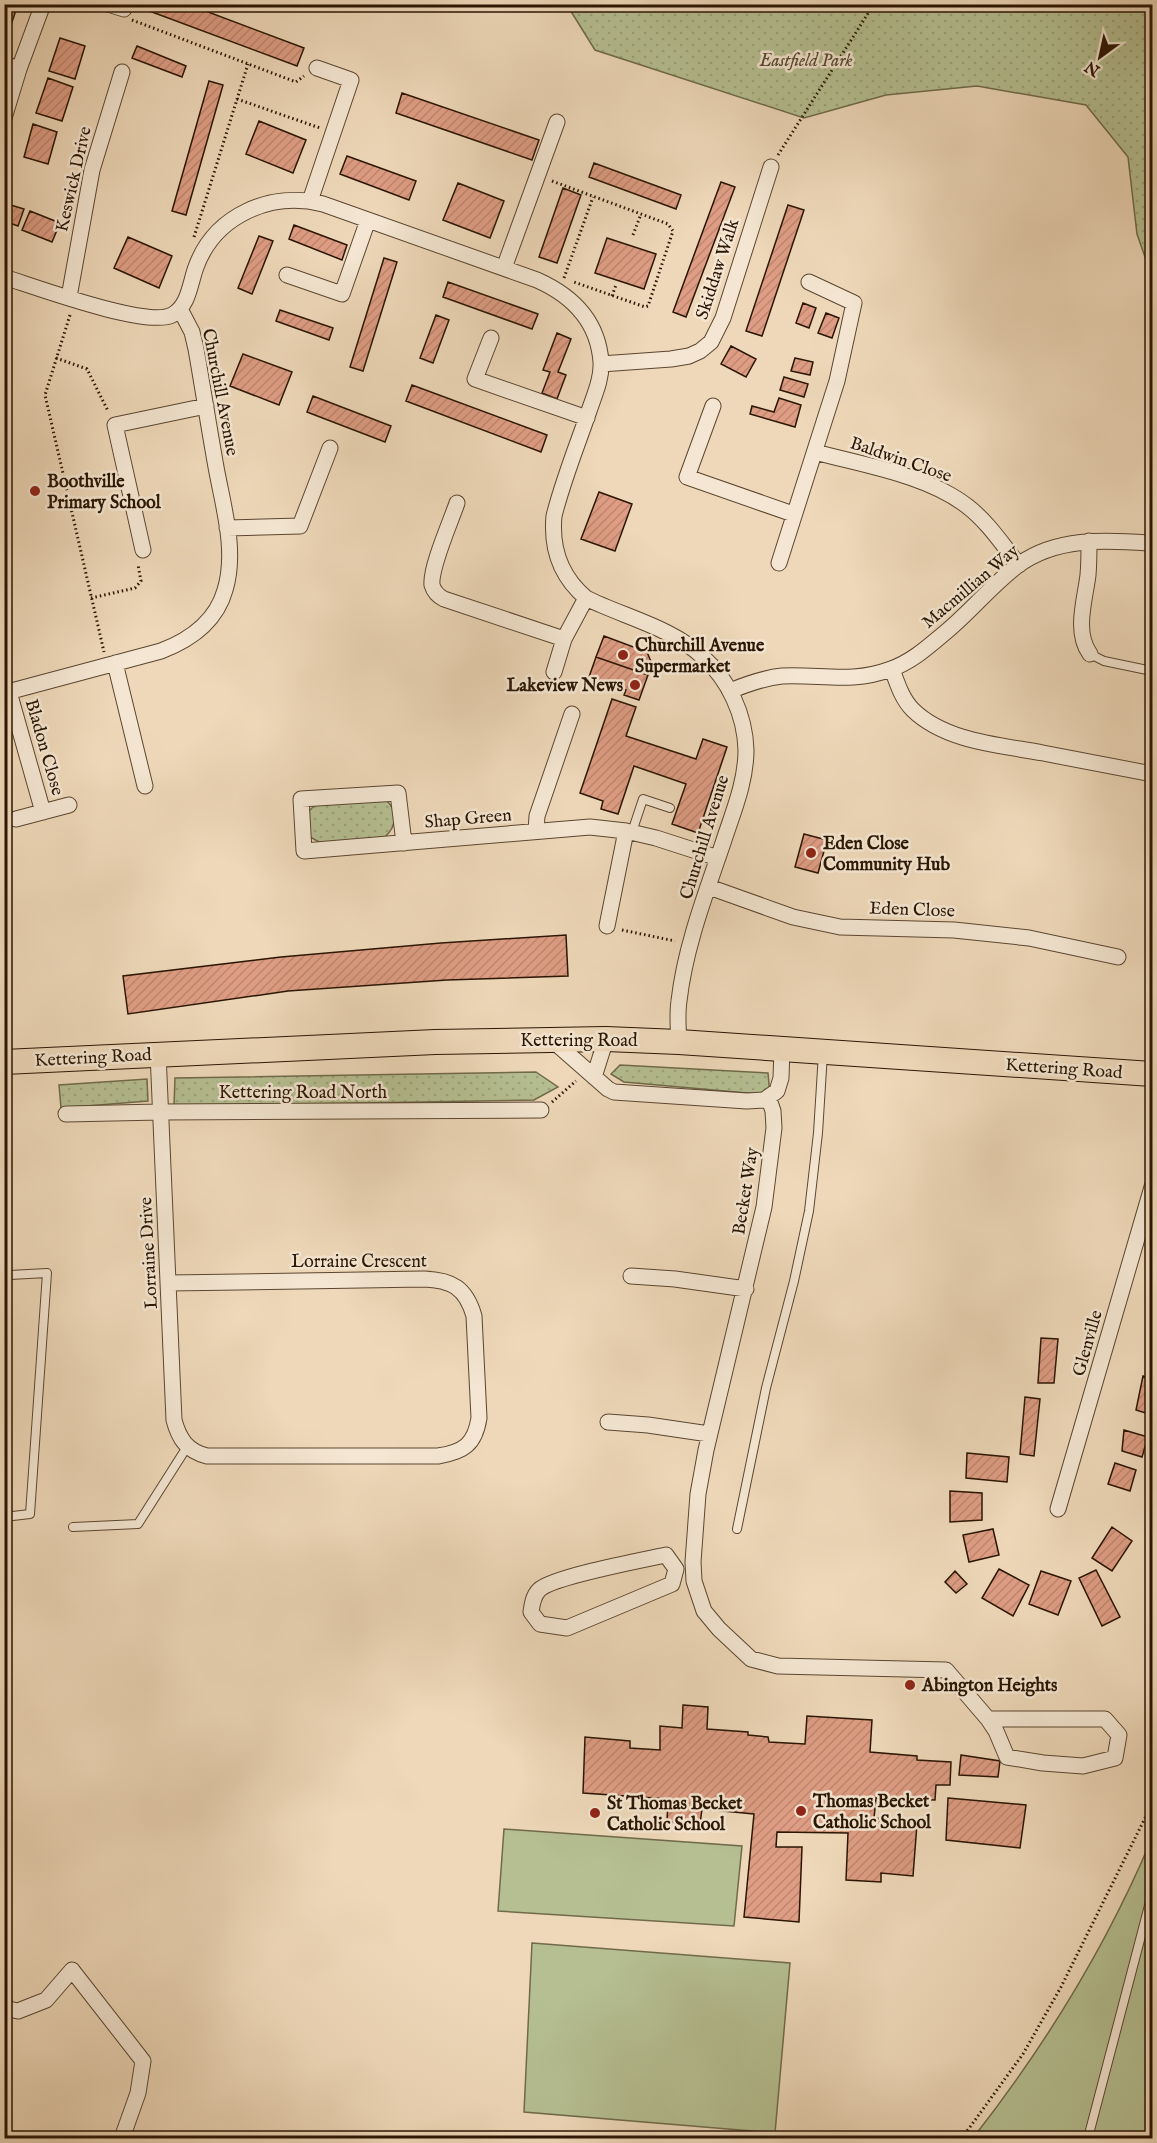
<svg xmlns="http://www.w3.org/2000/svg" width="1157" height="2143" font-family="'IM FELL English',serif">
<defs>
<pattern id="grass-dots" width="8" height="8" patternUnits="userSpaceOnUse" patternTransform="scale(1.5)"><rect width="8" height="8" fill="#b5bf92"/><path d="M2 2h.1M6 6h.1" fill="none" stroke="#9ca37c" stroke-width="1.8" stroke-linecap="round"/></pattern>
<pattern id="building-hatch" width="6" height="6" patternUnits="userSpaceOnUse" patternTransform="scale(1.5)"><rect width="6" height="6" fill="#de9d84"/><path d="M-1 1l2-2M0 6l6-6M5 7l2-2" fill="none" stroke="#bf8670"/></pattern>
</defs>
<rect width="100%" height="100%" fill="#eed8b9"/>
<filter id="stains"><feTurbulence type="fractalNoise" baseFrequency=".00333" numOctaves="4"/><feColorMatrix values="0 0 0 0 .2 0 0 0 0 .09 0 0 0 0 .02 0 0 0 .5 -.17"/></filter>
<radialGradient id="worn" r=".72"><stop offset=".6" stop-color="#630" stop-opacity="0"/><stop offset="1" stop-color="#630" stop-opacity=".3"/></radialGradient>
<path fill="url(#grass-dots)" stroke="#706a4a" stroke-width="1.5" d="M 567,5 L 1152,5 L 1152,277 L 1137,234 L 1128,157 L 1086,105 L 977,86 L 886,95 L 804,118 L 595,50 Z
M 386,800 C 398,811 397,826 385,837 L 321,843 L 310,837 L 308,812 L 317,803 Z
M 620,1065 L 768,1073 L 770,1095 L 624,1082 L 611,1074 Z
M 536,1072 L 558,1087 L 534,1100 L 174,1106 L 175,1078 Z
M 147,1079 L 148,1101 L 61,1108 L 59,1085 Z"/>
<path fill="#b5bf92" stroke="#706a4a" stroke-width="1.5" d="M 504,1829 L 742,1846 L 734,1926 L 498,1911 Z
M 1152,1838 L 1152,2138 L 973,2138 C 1045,2046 1107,1945 1152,1838 Z
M 532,1943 L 790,1963 L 775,2133 L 524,2112 Z"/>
<path fill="url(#building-hatch)" stroke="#2a1503" stroke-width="1.5" d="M 4,4 L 18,4 L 11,25 L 4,23 Z
M 146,4 L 187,4 L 304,48 L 297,66 L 144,9 Z
M 60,38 L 85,46 L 75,79 L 49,71 Z
M 137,46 L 186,66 L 182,77 L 132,58 Z
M 48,78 L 73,87 L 62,121 L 36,113 Z
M 209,81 L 223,85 L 186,215 L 172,211 Z
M 402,93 L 539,140 L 532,160 L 396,113 Z
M 259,121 L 306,140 L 293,173 L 246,154 Z
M 33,124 L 57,132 L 48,164 L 24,157 Z
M 347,156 L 416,181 L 409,200 L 340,174 Z
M 594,163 L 681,195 L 676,209 L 589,177 Z
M 721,182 L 735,187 L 686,317 L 673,312 Z
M 458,183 L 504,201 L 490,238 L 443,220 Z
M 563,188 L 581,195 L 557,263 L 539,257 Z
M 4,203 L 24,209 L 18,226 L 4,221 Z
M 788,205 L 804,210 L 762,336 L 746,331 Z
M 30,211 L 60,223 L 52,242 L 22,230 Z
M 294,225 L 347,245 L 342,260 L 289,239 Z
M 259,236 L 273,241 L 252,294 L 238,288 Z
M 128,237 L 172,256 L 159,288 L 114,268 Z
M 607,238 L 656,254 L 644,289 L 595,273 Z
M 384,258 L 397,262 L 363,371 L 350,367 Z
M 448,282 L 538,314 L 532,329 L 443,297 Z
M 803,303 L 816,308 L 809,328 L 796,323 Z
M 280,310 L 333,328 L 329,340 L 276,321 Z
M 826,313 L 839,318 L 832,338 L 818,333 Z
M 436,315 L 449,320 L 433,363 L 420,358 Z
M 557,333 L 571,339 L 558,372 L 566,375 L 557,399 L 542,393 L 550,372 L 543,370 Z
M 731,346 L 756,359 L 746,377 L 721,364 Z
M 243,354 L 292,372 L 279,405 L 230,386 Z
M 795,358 L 813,362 L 810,375 L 791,371 Z
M 784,377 L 808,384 L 804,397 L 780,390 Z
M 412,385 L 547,435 L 541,452 L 406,401 Z
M 313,396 L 391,426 L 385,442 L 307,412 Z
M 779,398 L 801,405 L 795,427 L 750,414 L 752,406 L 774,412 Z
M 599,492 L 632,504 L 615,551 L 581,539 Z
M 604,636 L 647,652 L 652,664 L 648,675 L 596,657 Z
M 596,657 L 648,675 L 639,700 L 624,695 L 626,690 L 589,677 Z
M 612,699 L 636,707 L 626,736 L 696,759 L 703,739 L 727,747 L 698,833 L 672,824 L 686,784 L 634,766 L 618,814 L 601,809 L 603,801 L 580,793 Z
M 804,834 L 827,840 L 818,873 L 795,867 Z
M 566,935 L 568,976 L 447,980 L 288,991 L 128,1014 L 123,976 L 281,957 L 441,943 Z
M 1041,1338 L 1058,1339 L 1054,1383 L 1038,1383 Z
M 1143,1376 L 1152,1379 L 1152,1415 L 1136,1410 Z
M 1025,1397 L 1040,1399 L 1034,1456 L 1020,1454 Z
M 1124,1430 L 1148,1437 L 1142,1457 L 1122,1451 Z
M 967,1453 L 1009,1457 L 1007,1482 L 966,1478 Z
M 1115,1463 L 1136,1470 L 1130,1491 L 1108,1484 Z
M 950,1491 L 982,1493 L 982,1520 L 950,1522 Z
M 1112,1527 L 1132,1541 L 1112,1571 L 1092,1558 Z
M 993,1529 L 999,1555 L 969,1562 L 963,1535 Z
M 999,1569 L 1029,1585 L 1013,1616 L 982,1598 Z
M 1096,1570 L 1120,1617 L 1102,1626 L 1079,1578 Z
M 955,1571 L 967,1584 L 956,1593 L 945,1582 Z
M 1041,1571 L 1071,1581 L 1058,1615 L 1029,1604 Z
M 683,1705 L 708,1707 L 707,1729 L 748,1732 L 748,1735 L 768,1737 L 769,1742 L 805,1744 L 807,1716 L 872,1720 L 870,1752 L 917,1756 L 917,1760 L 951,1762 L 950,1785 L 936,1785 L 935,1800 L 876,1798 L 874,1818 L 884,1819 L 884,1823 L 917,1824 L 913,1876 L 881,1873 L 881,1882 L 846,1880 L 848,1833 L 777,1832 L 776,1847 L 802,1847 L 799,1922 L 744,1917 L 754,1814 L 702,1809 L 700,1824 L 667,1822 L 668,1799 L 583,1793 L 585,1737 L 630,1741 L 630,1748 L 660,1750 L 660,1726 L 682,1728 Z
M 961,1755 L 1000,1761 L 998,1777 L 959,1775 Z
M 948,1798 L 1026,1805 L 1020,1848 L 946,1840 Z"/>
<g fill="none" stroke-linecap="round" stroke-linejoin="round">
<defs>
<path id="service" d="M 1090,654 L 1104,661 L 1152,671
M 632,832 L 643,799 L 670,808
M 4,1278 L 10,1275 L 47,1273 L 30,1514 L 4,1517
M 4,1378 L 7,1386 L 4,1430
M 73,1527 L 138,1524 L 187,1447
M 737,1529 L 766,1388 L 794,1281 L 809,1211 L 818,1133 L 823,1053
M 4,1739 L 6,1740
M 1088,2138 L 1152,1894"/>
<path id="minor" d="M 108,4 L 124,9
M 4,64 L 19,69
M 4,118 L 19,69 L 43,4
M 310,201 L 351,80 L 317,68
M 504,268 L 557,122
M 287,275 L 342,294 L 368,220
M 4,277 C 36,287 147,328 172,315 C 189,306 190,283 196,267 C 215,215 271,191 323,204 L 537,280 C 573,296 598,321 601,362 C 602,379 594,396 589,411 C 577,446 563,480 554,516 C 551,548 560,576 586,598 C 624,617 671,627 703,657 C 729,680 745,715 746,750 C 746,782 733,812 723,843 C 706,893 685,947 679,1001 C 677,1014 678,1028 679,1042
M 69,297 L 92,170 L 122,72
M 491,338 L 475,379 L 587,418
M 601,364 L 671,359 L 689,356 L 700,351 L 711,342 L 723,318 L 771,167
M 713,406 L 687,477 L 793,514
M 815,452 C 863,465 927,475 967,506 C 988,522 1002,544 1019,565
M 457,503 C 451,521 430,568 432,585 C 434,592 438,596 444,599 L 564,639
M 227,528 L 300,526 L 330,448
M 1089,541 C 1089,552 1089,564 1088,575 C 1085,600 1074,632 1090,654
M 143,550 L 115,425 L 206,406
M 779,563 L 837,381 L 854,303 L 809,282
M 115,663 L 145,786
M 892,669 C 897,683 902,699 913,710 C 946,742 1001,745 1043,753 C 1080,760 1116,767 1152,774
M 554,672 L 564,639 L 586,598
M 730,691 C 747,684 763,678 782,676 C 821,674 851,684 891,669 C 913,661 929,646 947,631 C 971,611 992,585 1017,566 C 1055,537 1105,540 1149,543
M 9,692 L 43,812
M 4,693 L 161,651 C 190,640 216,622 225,590 C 237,551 223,506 216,467 C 209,428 203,389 196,349 L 192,332 L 180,309
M 16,819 L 69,805
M 536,831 L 537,816 L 572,714
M 404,843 L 398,793 L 301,799 L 304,851 L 590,827 L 626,831 L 656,838 L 718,858
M 709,887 L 793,917 L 840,927 L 954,930 L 1029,938 L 1118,957
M 607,926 L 626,831
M 551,1039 L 608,1089 L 614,1092 L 747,1101 L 764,1100 L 777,1091 L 781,1078 L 782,1049
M 158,1053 L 174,1420 C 179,1439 187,1451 207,1456 L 438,1456 C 464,1452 475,1444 479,1418 L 474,1316 C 466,1288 452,1280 424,1279 L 169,1283
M 594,1077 L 606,1039
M 769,1099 L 773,1111 L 774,1128 L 764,1207 L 706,1450 L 698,1494 L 693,1562 L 694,1581 L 704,1611 L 719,1629 L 751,1659 L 778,1666 L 946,1670 L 988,1719 L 1105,1719 L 1119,1735 L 1115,1758 L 1083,1766 L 1043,1763 L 1007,1757 L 996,1731 L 988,1719
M 66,1114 L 160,1112 L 541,1110
M 631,1276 L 675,1279 L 746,1289
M 608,1422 L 648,1425 L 709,1434
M 1058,1509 L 1152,1187
M 666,1555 L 676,1569 L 672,1584 L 567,1628 L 540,1624 L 531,1612 C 532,1605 533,1596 539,1590 C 552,1577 643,1560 666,1555 Z
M 4,2008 L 18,2011 L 46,2000 L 72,1970 L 143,2061 L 138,2093 L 122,2138"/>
<path id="primary" d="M 4,1062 L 435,1042 L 606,1039 L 679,1042 L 1152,1074"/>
</defs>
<use href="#service" stroke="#5b4630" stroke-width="10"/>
<use href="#minor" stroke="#5b4630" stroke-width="17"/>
<use href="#primary" stroke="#2a1503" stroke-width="26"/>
<path stroke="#2a1503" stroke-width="3" stroke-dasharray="1.5 3" stroke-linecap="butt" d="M 132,20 L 296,82 L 304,76
M 237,99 L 320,128
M 778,155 L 874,4
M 552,181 L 668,224 L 673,231 L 648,306 L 645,307 L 574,282
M 633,235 L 641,214
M 194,237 L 248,64
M 564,278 L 593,197
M 612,296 L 616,285
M 70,315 L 45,395 L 104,652
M 56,358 L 87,369 L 108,411
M 91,598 L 135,588 L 141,581 L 138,565
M 622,930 L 675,941
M 552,1102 L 576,1081
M 962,2138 L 1023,2054 L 1061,1987 L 1152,1804"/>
<use href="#service" stroke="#f4e6d2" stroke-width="8"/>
<use href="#minor" stroke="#f4e6d2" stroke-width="15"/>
<use href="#primary" stroke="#eed8b9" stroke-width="24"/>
</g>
<g fill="#8f2418" stroke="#f4e6d2" stroke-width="2">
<circle cx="35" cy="491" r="6"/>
<circle cx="623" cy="655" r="6"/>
<circle cx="635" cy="685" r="6"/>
<circle cx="811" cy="853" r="6"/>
<circle cx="910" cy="1685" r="6"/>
<circle cx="801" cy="1811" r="6"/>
<circle cx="595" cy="1813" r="6"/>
</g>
<g text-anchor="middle" stroke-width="5" stroke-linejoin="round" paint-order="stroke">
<g font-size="18" font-style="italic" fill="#54482e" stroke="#f4e6d2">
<text x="806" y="66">Eastfield Park</text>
</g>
<g font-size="18" fill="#2a1503" stroke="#f4e6d2">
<text transform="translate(73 179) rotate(-77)" y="6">Keswick Drive</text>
<text transform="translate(717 269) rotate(-72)" y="6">Skiddaw Walk</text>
<text transform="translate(221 392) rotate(79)" y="6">Churchill Avenue</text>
<text transform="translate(901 459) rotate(19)" y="6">Baldwin Close</text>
<text transform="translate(970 586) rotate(-40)" y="6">Macmillian Way</text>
<text transform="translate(45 747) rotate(74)" y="6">Bladon Close</text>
<text transform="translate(468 818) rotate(-5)" y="6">Shap Green</text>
<text transform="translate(704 837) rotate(-73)" y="6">Churchill Avenue</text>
<text transform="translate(912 909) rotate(2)" y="6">Eden Close</text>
<text x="579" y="1046">Kettering Road</text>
<text transform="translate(93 1057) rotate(-3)" y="6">Kettering Road</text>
<text transform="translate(1064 1068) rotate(4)" y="6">Kettering Road</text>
<text x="303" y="1098">Kettering Road North</text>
<text transform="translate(745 1191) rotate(-81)" y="6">Becket Way</text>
<text transform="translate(148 1253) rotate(-93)" y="6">Lorraine Drive</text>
<text x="359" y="1267">Lorraine Crescent</text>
<text transform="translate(1087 1343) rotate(-74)" y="6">Glenville</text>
</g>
<g font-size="18" font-weight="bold" fill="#2a1503" stroke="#f4e6d2" text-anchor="start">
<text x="47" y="487">Boothville<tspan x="47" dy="21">Primary School</tspan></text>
<text x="635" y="651">Churchill Avenue<tspan x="635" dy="21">Supermarket</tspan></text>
<text x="623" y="691" text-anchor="end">Lakeview News</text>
<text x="823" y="849">Eden Close<tspan x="823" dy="21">Community Hub</tspan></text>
<text x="922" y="1691">Abington Heights</text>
<text x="813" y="1807">Thomas Becket<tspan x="813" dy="21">Catholic School</tspan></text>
<text x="607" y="1809">St Thomas Becket<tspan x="607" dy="21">Catholic School</tspan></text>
</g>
</g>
<rect width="1157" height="2143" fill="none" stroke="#eed8b9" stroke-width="24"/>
<rect x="6" y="6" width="1145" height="2131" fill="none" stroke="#2a1503" stroke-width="3"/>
<rect x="12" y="12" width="1133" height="2119" fill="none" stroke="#2a1503" stroke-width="1.5"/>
<g transform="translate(1100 57) rotate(213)" stroke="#f4e6d2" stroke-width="4.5" paint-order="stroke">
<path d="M0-4.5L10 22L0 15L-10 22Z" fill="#2a1503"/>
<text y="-9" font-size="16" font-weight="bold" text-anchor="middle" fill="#2a1503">N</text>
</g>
<rect width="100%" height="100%" filter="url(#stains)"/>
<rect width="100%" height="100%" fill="url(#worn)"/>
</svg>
